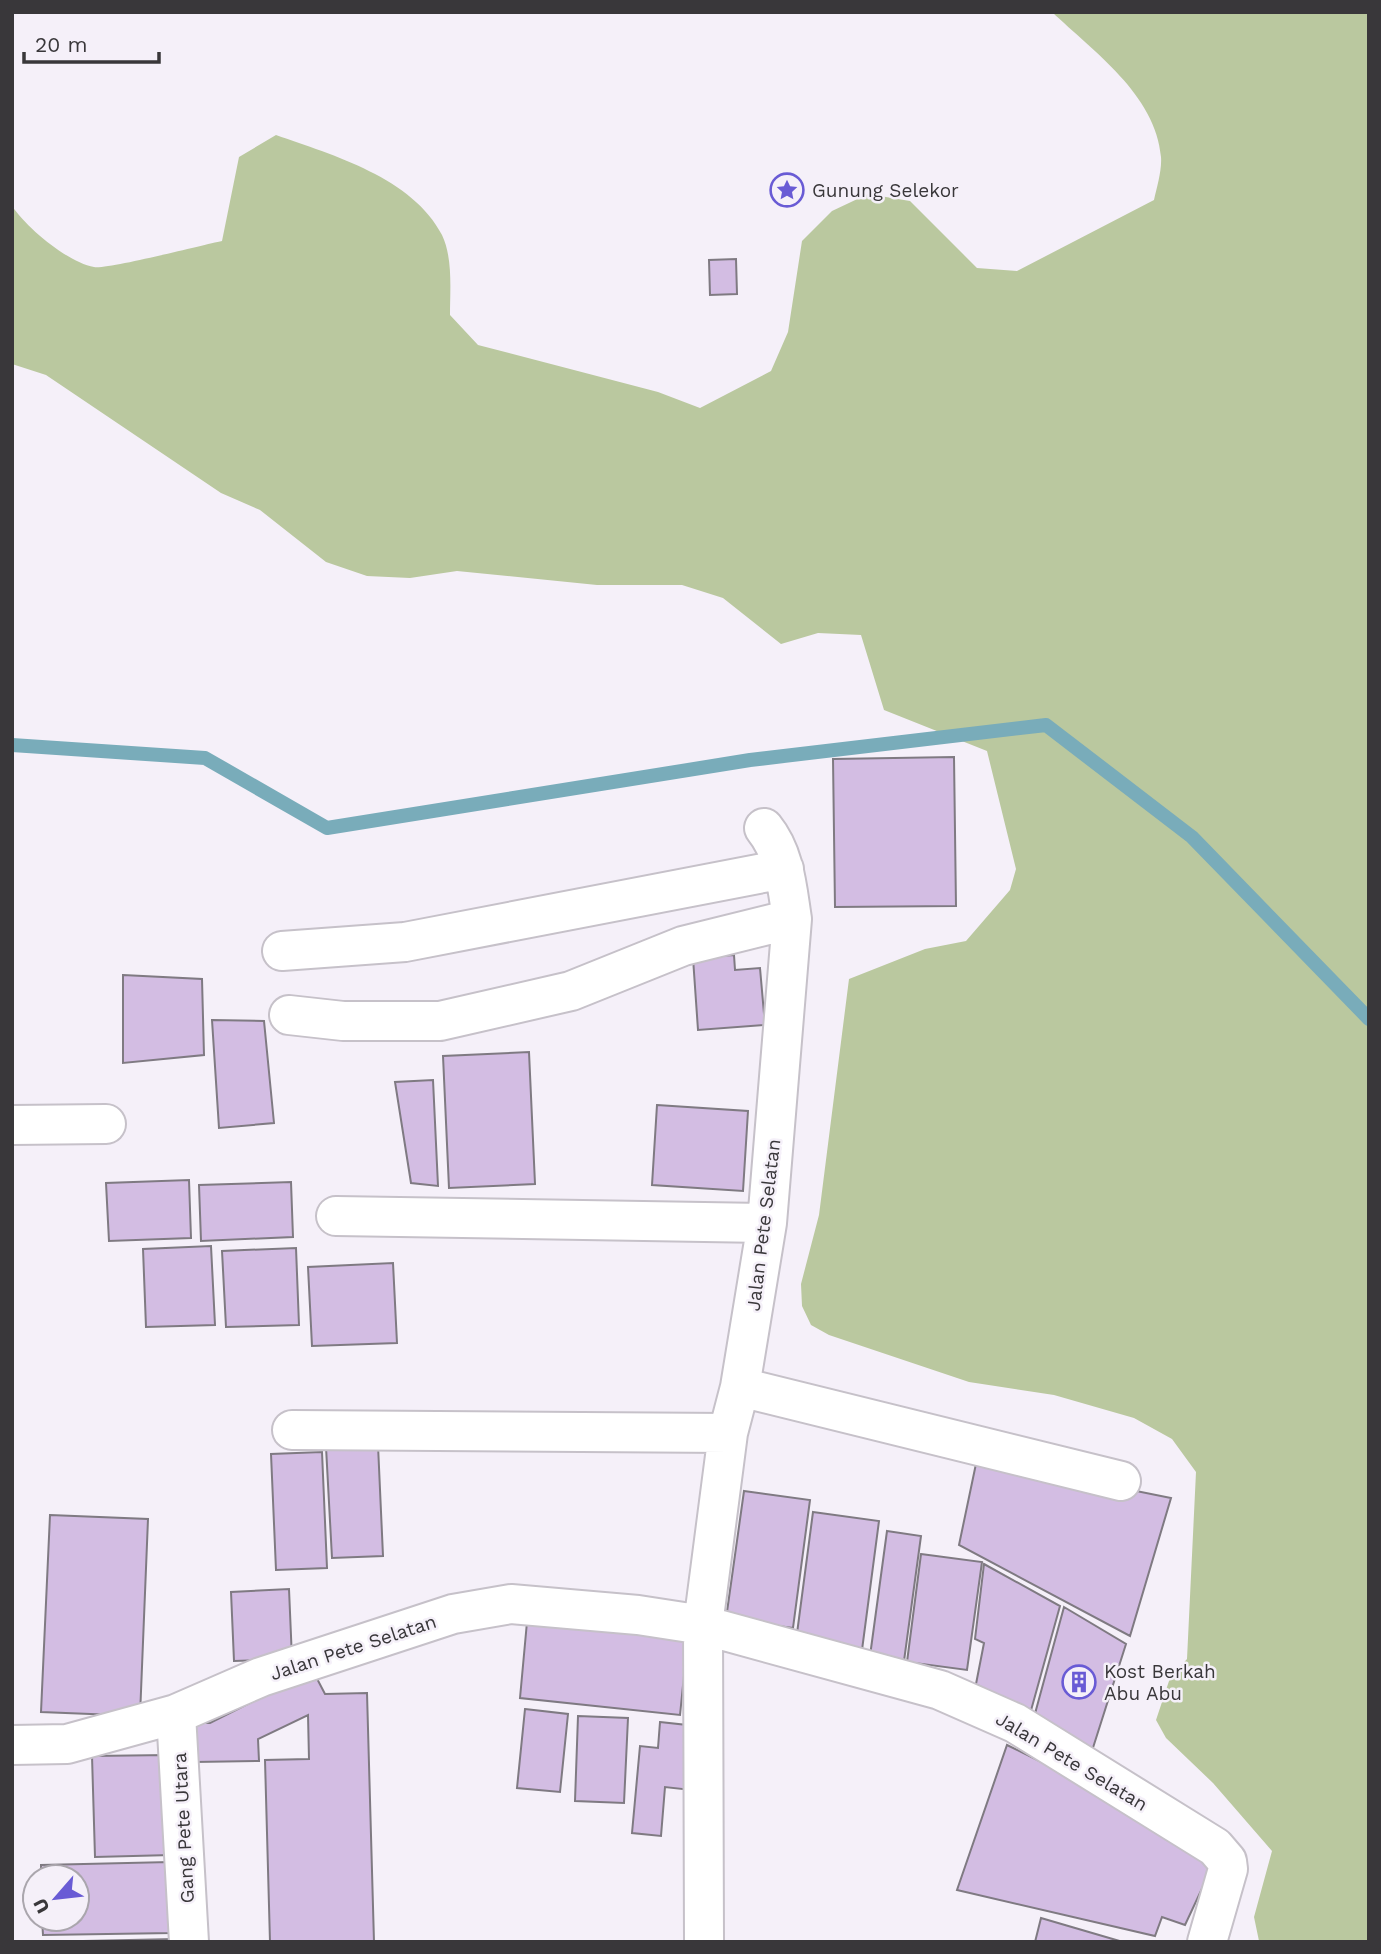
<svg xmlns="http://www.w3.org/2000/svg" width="1381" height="1954" font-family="'Work Sans',sans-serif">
<rect width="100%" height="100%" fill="#f5f0f9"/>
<path fill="#bac89f" d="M 1052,12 L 1369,12 L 1369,1942 L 1259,1941 L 1254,1917 L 1272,1851 L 1213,1783 L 1166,1738 L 1156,1720 L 1170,1678 L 1187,1659 L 1196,1472 L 1172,1439 L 1134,1418 L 1054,1395 L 969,1382 L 829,1335 L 811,1325 L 802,1306 L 801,1284 L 819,1215 L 849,979 L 925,949 L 966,941 L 1010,890 L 1016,869 L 987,751 L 884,710 L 861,635 L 818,633 L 781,644 L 723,598 L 682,585 L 597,585 L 457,571 L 410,578 L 367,576 L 326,562 L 260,510 L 221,493 L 46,375 L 12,364 L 12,206 C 27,228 67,262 94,267 C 106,270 202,245 222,241 L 239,157 L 276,135 C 333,155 413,178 442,235 C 453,258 450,290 450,315 L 478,345 L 658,392 L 700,408 L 771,371 L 788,332 L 802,241 L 832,211 L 868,194 L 910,201 L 977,268 L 1017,271 L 1154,200 C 1157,187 1162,170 1161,157 C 1156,95 1093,51 1052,12 Z"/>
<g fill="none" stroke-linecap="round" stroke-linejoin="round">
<path stroke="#79acba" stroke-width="14" d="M 12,745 L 205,758 L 327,828 L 750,760 L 1046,725 L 1192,837 L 1369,1019"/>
</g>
<path fill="#d3bde3" stroke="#7f7a82" stroke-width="2" d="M 736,259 L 737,294 L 710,295 L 709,260 Z
M 954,757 L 956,906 L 835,907 L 833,759 Z
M 734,955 L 735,970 L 760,968 L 765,1025 L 698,1030 L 693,958 Z
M 123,975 L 202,979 L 204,1055 L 123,1063 Z
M 212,1020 L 264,1021 L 274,1123 L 219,1128 Z
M 529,1052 L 535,1184 L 449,1188 L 443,1056 Z
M 433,1080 L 438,1186 L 411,1183 L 395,1082 Z
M 657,1105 L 748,1111 L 743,1191 L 652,1185 Z
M 189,1180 L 191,1238 L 109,1241 L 106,1183 Z
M 291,1182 L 293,1237 L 201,1241 L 199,1185 Z
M 211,1246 L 215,1325 L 146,1327 L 143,1249 Z
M 296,1248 L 299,1325 L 226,1327 L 222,1251 Z
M 393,1263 L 397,1343 L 312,1346 L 308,1267 Z
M 378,1445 L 383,1556 L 332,1558 L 326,1447 Z
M 322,1452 L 327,1568 L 276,1570 L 271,1454 Z
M 977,1459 L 1171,1498 L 1130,1636 L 959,1545 Z
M 744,1491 L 810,1500 L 793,1628 L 726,1619 Z
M 813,1512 L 879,1521 L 862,1650 L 796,1641 Z
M 50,1515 L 148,1519 L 140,1716 L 41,1712 Z
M 887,1531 L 921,1536 L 904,1661 L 870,1656 Z
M 921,1554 L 982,1562 L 967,1670 L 907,1662 Z
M 984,1564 L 1060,1606 L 1030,1714 L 976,1684 L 984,1643 L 975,1639 Z
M 289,1589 L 292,1659 L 234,1661 L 231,1592 Z
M 1064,1607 L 1126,1644 L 1091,1754 L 1033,1721 Z
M 528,1611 L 689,1626 L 680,1715 L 520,1698 Z
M 313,1671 L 325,1694 L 367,1693 L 374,1942 L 270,1942 L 265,1760 L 309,1759 L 308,1715 L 258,1739 L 259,1761 L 195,1762 L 194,1723 L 210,1723 Z
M 525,1709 L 568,1714 L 560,1792 L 517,1788 Z
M 578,1716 L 628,1718 L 624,1803 L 575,1801 Z
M 660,1722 L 696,1726 L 691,1790 L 665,1787 L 661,1836 L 632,1833 L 640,1746 L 658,1748 Z
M 1007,1745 L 1164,1823 L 1214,1863 L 1185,1925 L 1162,1917 L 1155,1936 L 957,1890 Z
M 168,1755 L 171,1855 L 95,1857 L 92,1756 Z
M 170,1862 L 172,1933 L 43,1935 L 42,1919 L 77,1919 L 77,1877 L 41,1877 L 41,1865 Z
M 1041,1918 L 1123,1942 L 1035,1942 Z
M 174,1939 L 174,1942 L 37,1942 Z"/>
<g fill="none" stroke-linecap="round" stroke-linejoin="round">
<defs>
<path id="minor" d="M 282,951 L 405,942 L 784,869
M 289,1015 L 343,1021 L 440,1021 L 571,991 L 683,946 L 792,919
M 12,1125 L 106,1124
M 336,1216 L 767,1223
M 740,1387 L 1121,1481
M 292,1430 L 728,1433
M 176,1714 L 189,1942
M 12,1745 L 67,1744 L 176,1714 L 261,1677 L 453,1614 L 511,1604 L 638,1615 L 703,1625 L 940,1690 L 1015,1723 L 1215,1847 L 1227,1861 L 1228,1869 L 1207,1942
M 704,1942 L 703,1625 L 728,1433 L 740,1387 L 767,1223 L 792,919 C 787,887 785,854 764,828"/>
</defs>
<use href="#minor" stroke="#c6c1c9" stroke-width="42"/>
<use href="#minor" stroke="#fff" stroke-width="38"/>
</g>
<defs>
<symbol id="sight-ring" viewBox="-11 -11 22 22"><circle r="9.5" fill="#f5f0f9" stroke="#695bd5" stroke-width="1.5"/><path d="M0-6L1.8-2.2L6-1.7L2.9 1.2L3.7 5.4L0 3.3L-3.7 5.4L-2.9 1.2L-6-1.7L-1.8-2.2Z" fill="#695bd5"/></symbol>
<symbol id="building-ring" viewBox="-11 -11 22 22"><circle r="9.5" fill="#f5f0f9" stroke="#695bd5" stroke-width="1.5"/><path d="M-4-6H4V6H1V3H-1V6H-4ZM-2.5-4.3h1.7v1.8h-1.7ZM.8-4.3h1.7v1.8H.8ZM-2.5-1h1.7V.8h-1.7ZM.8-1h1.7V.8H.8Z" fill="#695bd5"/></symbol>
</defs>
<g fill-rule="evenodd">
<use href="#sight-ring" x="768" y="171" width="38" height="38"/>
<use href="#building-ring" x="1060" y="1663" width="38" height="38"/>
</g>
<g text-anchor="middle" stroke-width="5" stroke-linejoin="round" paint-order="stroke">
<g font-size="19" fill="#39373a" stroke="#f5f0f9" text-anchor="start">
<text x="812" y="197">Gunung Selekor</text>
<text x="1104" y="1678">Kost Berkah<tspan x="1104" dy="22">Abu Abu</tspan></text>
</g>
<g font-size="19" fill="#39373a" stroke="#f5f0f9">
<text transform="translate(763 1225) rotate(-83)" y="7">Jalan Pete Selatan</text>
<text transform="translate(353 1647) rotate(-18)" y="7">Jalan Pete Selatan</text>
<text transform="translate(1072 1761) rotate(31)" y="7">Jalan Pete Selatan</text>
<text transform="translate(183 1828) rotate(-93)" y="7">Gang Pete Utara</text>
</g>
</g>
<rect width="1381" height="1954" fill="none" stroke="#39373a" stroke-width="28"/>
<g transform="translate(56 1898) rotate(242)"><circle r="33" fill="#f5f0f9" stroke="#aaa6ad" stroke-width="2"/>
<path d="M0-5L12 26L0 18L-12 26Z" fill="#695bd5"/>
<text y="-10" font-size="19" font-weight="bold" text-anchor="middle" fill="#39373a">U</text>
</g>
<path d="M24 52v10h135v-10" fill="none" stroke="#39373a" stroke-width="3.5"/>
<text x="35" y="52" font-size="21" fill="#39373a" stroke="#f5f0f9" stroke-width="5" paint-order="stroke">20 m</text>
</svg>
